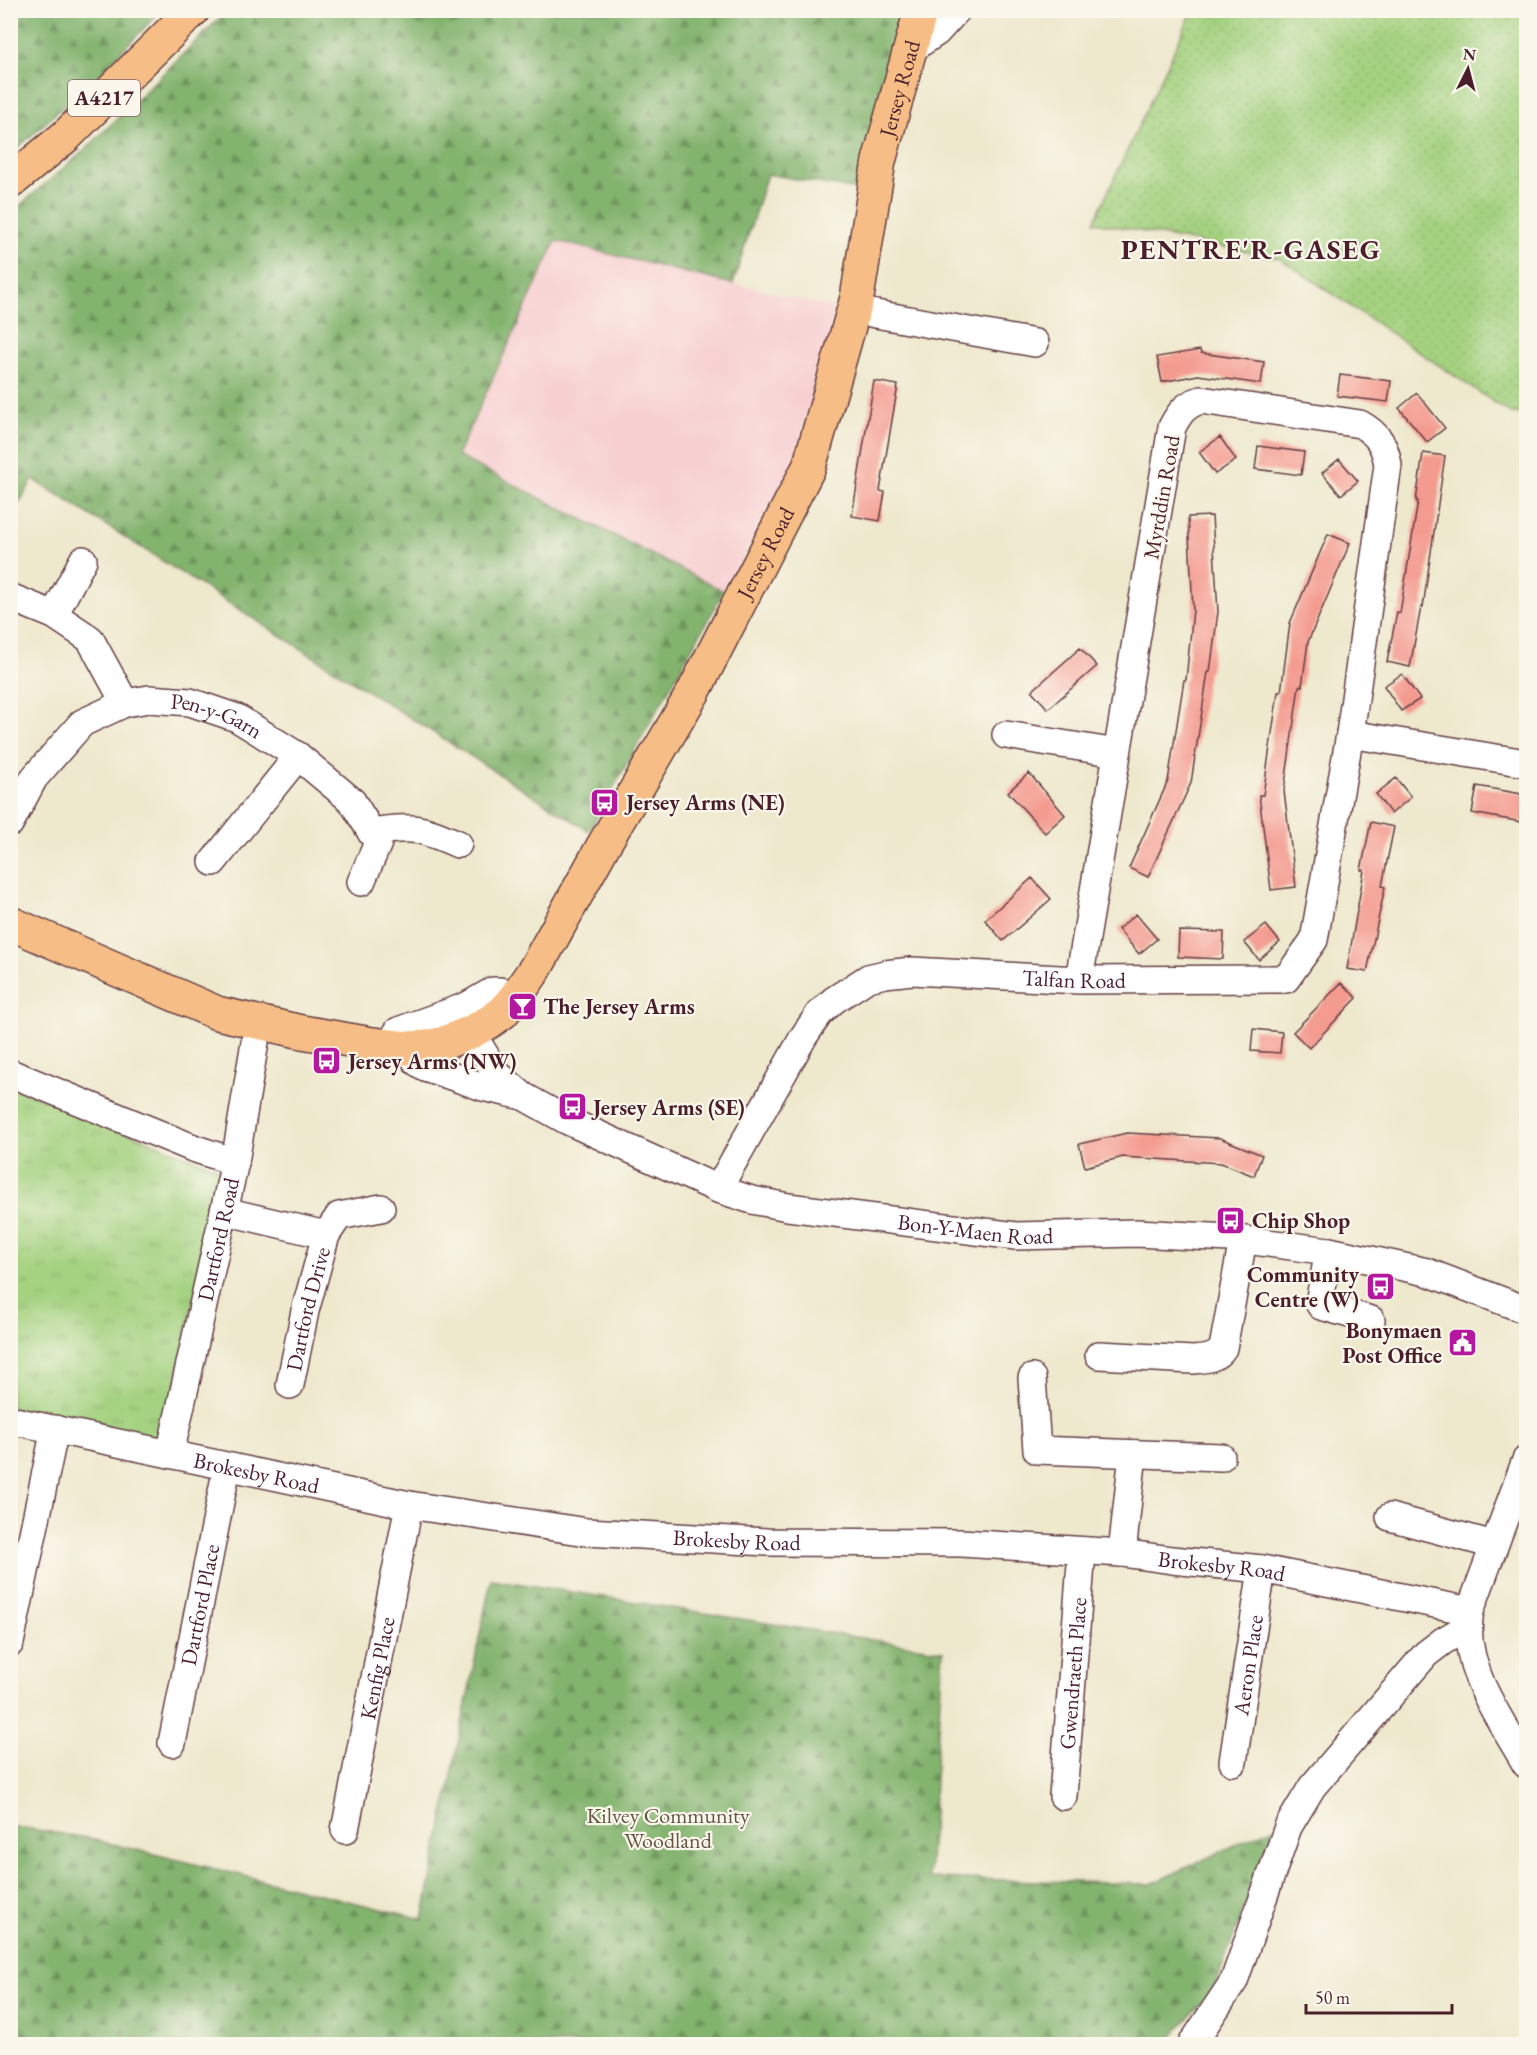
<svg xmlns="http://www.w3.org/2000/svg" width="1537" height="2055" font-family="'EB Garamond',serif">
<defs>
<pattern id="grass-dots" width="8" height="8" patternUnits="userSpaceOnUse" patternTransform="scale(1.5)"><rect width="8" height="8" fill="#a4d280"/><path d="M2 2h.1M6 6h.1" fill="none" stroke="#8fb46f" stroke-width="1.8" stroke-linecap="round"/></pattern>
<pattern id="forest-firs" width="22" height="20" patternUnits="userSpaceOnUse" patternTransform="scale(1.5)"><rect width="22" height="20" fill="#83b46e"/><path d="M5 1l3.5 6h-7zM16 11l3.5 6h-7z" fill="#6d925b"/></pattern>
<pattern id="park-tufts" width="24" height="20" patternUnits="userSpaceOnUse" patternTransform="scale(1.5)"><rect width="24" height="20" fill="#a4d280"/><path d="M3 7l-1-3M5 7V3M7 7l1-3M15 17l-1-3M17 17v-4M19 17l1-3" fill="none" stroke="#8fb46f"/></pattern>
</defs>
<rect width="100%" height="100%" fill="#fbf7ec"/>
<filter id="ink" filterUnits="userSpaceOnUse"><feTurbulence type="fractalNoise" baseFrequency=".0167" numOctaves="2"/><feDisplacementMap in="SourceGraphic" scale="12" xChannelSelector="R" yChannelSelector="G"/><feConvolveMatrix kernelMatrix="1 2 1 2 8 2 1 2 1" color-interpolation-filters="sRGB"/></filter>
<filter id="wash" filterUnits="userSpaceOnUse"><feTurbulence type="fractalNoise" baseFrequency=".008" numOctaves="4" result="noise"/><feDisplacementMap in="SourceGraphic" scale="24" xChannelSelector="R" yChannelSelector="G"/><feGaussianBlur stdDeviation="1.35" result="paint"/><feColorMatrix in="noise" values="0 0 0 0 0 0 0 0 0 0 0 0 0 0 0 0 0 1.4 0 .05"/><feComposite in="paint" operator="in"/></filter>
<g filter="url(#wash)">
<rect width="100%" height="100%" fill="#eee8cd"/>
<path fill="#f7cfd1" d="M 556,241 L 839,309 L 792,470 L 724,591 L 457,457 Z"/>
<path fill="url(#grass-dots)" stroke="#777856" stroke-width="1.5" d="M 1193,10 L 1526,11 L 1526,414 L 1510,413 L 1279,258 L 1094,222 Z"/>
<path fill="url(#forest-firs)" stroke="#666a4c" stroke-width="1.5" d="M 11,10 L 161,10 L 161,11 L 96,77 L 11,154 Z
M 227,11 L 911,11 L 857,190 L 767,174 L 733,284 L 556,241 L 457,456 L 724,591 L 589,831 L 33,479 L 11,517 L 11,213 L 88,147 Z
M 491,1579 L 943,1651 L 929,1878 L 1151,1884 L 1274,1827 L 1214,1989 L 1165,2044 L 11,2044 L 10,1826 L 83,1837 L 423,1919 Z"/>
<path fill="url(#park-tufts)" stroke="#777856" stroke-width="1.5" d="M 10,1086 L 222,1170 L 163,1442 L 11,1408 Z"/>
<g id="blocks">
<path fill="#f49b90" d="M 1200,350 L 1201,353 L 1264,362 L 1261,384 L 1198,375 L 1162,382 L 1157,357 Z
M 1340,375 L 1391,381 L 1388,402 L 1337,396 Z
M 874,381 L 898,385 L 880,491 L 885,492 L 880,521 L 852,516 Z
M 1417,393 L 1445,428 L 1427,442 L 1399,408 Z
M 1220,437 L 1236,460 L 1215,474 L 1199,452 Z
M 1258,446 L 1304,452 L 1301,475 L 1255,469 Z
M 1423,453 L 1445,456 L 1423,607 L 1421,607 L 1410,667 L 1387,662 L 1397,612 L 1400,613 L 1418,501 L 1416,501 Z
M 1339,459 L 1358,481 L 1341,495 L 1322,473 Z
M 1212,516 L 1218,612 L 1210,672 L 1208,672 L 1191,783 L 1148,877 L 1129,868 L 1168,781 L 1184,680 L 1186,680 L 1193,610 L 1188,517 Z
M 1328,534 L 1350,543 L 1308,642 L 1302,686 L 1299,686 L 1284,791 L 1296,887 L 1271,890 L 1259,795 L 1263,795 L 1278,692 L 1281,692 L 1290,623 Z
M 1080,648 L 1097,666 L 1048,709 L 1032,691 Z
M 1402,674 L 1420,699 L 1401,711 L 1384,686 Z
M 1029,773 L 1065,815 L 1045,833 L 1008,792 Z
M 1396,778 L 1411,797 L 1391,814 L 1376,794 Z
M 1477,786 L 1527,795 L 1527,823 L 1472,813 Z
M 1371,822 L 1394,827 L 1382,886 L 1385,887 L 1367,972 L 1347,969 L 1364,870 L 1361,870 Z
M 1032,878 L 1051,899 L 1003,941 L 985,920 Z
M 1136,914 L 1157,939 L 1139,954 L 1118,929 Z
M 1266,925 L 1280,942 L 1259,960 L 1244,942 Z
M 1179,931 L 1224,932 L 1223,959 L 1178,957 Z
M 1341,983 L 1357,998 L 1309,1048 L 1293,1032 Z
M 1253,1029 L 1282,1032 L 1280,1053 L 1251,1051 Z
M 1127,1133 L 1220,1138 L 1262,1155 L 1254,1176 L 1221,1163 L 1138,1158 L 1123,1157 L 1085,1167 L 1079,1144 Z"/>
</g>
</g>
<g filter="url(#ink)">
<use href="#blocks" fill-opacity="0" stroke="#633d43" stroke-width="1.5"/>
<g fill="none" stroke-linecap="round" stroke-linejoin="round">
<defs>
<g id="minor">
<path d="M 910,50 L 937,32 L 957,10"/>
<path d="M 854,310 L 1035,343"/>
<path d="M 12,598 L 54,615 L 90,639 L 125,703"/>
<path d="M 54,615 L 83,560"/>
<path d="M 1350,734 L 1526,763"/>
<path d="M 1006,735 L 1117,753"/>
<path id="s1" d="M 10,823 L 34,778 L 82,723 L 125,703 L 149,699 L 190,702 L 237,718 L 298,756 L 352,801 L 378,843 L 361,882"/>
<path d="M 371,832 C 413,826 419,827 458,844"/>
<path d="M 213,862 L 298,756"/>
<path id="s2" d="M 471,1032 L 496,1073 L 523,1096 L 566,1120 L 718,1189 L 752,1200 L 788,1207 L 1016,1236 L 1137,1233 L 1230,1238 L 1329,1251 L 1427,1272 L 1526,1310"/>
<path d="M 389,1046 L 398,1031 L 467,1006 L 493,991 L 499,991 L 517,995"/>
<path d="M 407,1048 L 417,1062 L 425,1067 L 483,1087 L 519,1095"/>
<path d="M 10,1073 L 193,1148 L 235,1162"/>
<path id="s3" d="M 718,1189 L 804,1036 L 819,1014 L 834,1000 L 868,978 L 885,974 L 912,971 L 1079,980 L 1286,979 L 1314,940 L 1350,734 L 1388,465 C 1385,445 1378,434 1360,424 L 1201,400 C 1185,405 1180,412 1172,427 L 1079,980"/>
<path d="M 224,1211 L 326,1235"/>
<path d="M 1329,1251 L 1319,1303 L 1321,1306 L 1371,1320"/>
<path d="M 1099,1355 L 1193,1360 C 1205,1359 1216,1359 1223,1348 L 1243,1240"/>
<path d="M 1032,1378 L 1037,1450 L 1221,1457"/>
<path id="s4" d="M 290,1385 L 305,1311 L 326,1235 L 339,1216 L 381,1208"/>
<path id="s5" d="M 10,1420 L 409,1505 L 587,1532 L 767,1542 L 961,1543 L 1122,1553 L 1172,1560 L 1262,1569 L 1470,1611"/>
<path id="s6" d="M 170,1454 L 235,1162 L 258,1024"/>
<path d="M 1526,1460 L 1470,1611 C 1460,1667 1500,1718 1526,1764"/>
<path d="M 1390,1517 L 1494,1545"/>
<path d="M 1122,1553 L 1133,1454"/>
<path d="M 10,1643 L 55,1429"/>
<path id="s7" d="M 172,1743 L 227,1467"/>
<path id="s8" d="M 1233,1762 L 1262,1569"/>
<path id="s9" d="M 1063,1796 L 1082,1551"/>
<path id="s10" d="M 345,1830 L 409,1505"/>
<path d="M 1192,2044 L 1234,1981 L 1288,1827 L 1312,1787 L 1426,1654 L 1443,1641 L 1467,1627"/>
</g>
<g id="major">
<path d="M 10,182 L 66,136 L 193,10"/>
<path id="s11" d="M 10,923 L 217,1013 L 302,1032 L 372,1044 L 407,1048 L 426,1047 L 444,1043 L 471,1032 L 489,1022 L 502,1013 L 517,995 L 535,969 L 603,846 L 694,691 L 809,467 L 857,298 L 879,161 L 921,10"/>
</g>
</defs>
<use href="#minor" stroke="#633d43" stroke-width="30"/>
<use href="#major" stroke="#633d43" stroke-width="36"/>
<use href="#minor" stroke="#fff" stroke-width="27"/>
<use href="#major" stroke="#f6be86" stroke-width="33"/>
</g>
</g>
<defs>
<symbol id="bus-square" viewBox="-11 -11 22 22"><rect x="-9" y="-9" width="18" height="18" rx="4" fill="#b5179e" stroke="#fbf7ec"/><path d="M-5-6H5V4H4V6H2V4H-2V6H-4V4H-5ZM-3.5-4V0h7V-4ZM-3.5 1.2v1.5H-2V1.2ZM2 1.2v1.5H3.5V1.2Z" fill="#fff"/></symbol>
<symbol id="bar-square" viewBox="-11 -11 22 22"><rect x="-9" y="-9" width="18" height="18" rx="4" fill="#b5179e" stroke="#fbf7ec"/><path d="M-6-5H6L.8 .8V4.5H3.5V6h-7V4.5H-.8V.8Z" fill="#fff"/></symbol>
<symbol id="civic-square" viewBox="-11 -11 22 22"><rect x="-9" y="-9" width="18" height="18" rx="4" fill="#b5179e" stroke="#fbf7ec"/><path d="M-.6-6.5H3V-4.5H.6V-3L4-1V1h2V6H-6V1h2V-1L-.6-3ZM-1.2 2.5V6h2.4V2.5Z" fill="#fff"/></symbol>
</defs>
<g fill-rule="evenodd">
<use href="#bus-square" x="588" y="786" width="33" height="33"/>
<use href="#bar-square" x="506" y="990" width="33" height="33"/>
<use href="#bus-square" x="310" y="1044" width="33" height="33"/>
<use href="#bus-square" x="556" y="1090" width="33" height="33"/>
<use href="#bus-square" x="1214" y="1204" width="33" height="33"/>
<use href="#bus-square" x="1364" y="1270" width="33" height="33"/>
<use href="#civic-square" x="1446" y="1326" width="33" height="33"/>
</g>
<g text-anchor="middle" stroke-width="4.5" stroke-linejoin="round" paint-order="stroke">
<rect fill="#fbf7ec" stroke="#7f6065" stroke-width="1.5" x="68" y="80" width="72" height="36" rx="4.5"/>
<g font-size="21" font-weight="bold" fill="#4a1f2b">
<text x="104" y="105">A4217</text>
</g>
<g font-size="22" fill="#4a1f2b" stroke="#fbf7ec">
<text dy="8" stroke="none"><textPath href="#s11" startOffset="1539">Jersey Road</textPath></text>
<text transform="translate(1161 497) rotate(-80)" y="8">Myrddin Road</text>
<text dy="8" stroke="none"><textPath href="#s11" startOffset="1053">Jersey Road</textPath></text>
<text dy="8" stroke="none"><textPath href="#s1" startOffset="266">Pen-y-Garn</textPath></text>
<text dy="8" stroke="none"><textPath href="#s3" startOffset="470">Talfan Road</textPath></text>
<text dy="8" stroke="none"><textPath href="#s2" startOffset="561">Bon-Y-Maen Road</textPath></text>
<text dy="8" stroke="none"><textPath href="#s6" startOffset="220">Dartford Road</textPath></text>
<text dy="8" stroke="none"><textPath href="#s4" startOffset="78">Dartford Drive</textPath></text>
<text dy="8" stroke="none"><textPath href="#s5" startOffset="252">Brokesby Road</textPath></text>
<text dy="8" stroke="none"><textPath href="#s5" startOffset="738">Brokesby Road</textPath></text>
<text dy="8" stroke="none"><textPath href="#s5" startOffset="1224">Brokesby Road</textPath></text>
<text dy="8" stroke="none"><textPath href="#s7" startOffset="141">Dartford Place</textPath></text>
<text dy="8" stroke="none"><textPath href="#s8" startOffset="98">Aeron Place</textPath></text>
<text dy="8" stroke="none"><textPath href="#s10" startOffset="165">Kenfig Place</textPath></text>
<text dy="8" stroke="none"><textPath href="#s9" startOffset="123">Gwendraeth Place</textPath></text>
</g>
<g font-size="22" font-weight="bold" fill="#4a1f2b" stroke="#fbf7ec" text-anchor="start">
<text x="626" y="810">Jersey Arms (NE)</text>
<text x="543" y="1014">The Jersey Arms</text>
<text x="348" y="1069">Jersey Arms (NW)</text>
<text x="593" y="1115">Jersey Arms (SE)</text>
<text x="1252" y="1228">Chip Shop</text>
<text x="1359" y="1282" text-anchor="end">Community<tspan x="1359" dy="25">Centre (W)</tspan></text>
<text x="1442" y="1338" text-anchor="end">Bonymaen<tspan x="1442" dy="25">Post Office</tspan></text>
</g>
<g font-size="22" fill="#655544" stroke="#fbf7ec">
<text x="668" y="1823">Kilvey Community<tspan x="668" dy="25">Woodland</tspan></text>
</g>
<g font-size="28" font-weight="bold" letter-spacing="1.5" fill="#4a1f2b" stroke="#fbf7ec">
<text x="1251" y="259">PENTRE'R-GASEG</text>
</g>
</g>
<rect width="1537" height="2055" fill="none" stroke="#fbf7ec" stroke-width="36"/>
<g transform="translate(1468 69) rotate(6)" stroke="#fbf7ec" stroke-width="4.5" paint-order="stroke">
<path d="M0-4.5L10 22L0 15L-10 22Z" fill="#4a1f2b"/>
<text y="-9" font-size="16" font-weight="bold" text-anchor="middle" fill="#4a1f2b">N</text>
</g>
<path d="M1306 2004v9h146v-9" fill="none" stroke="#4a1f2b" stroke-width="3"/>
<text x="1315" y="2004" font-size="18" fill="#4a1f2b" stroke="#fbf7ec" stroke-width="4.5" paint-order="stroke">50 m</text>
</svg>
